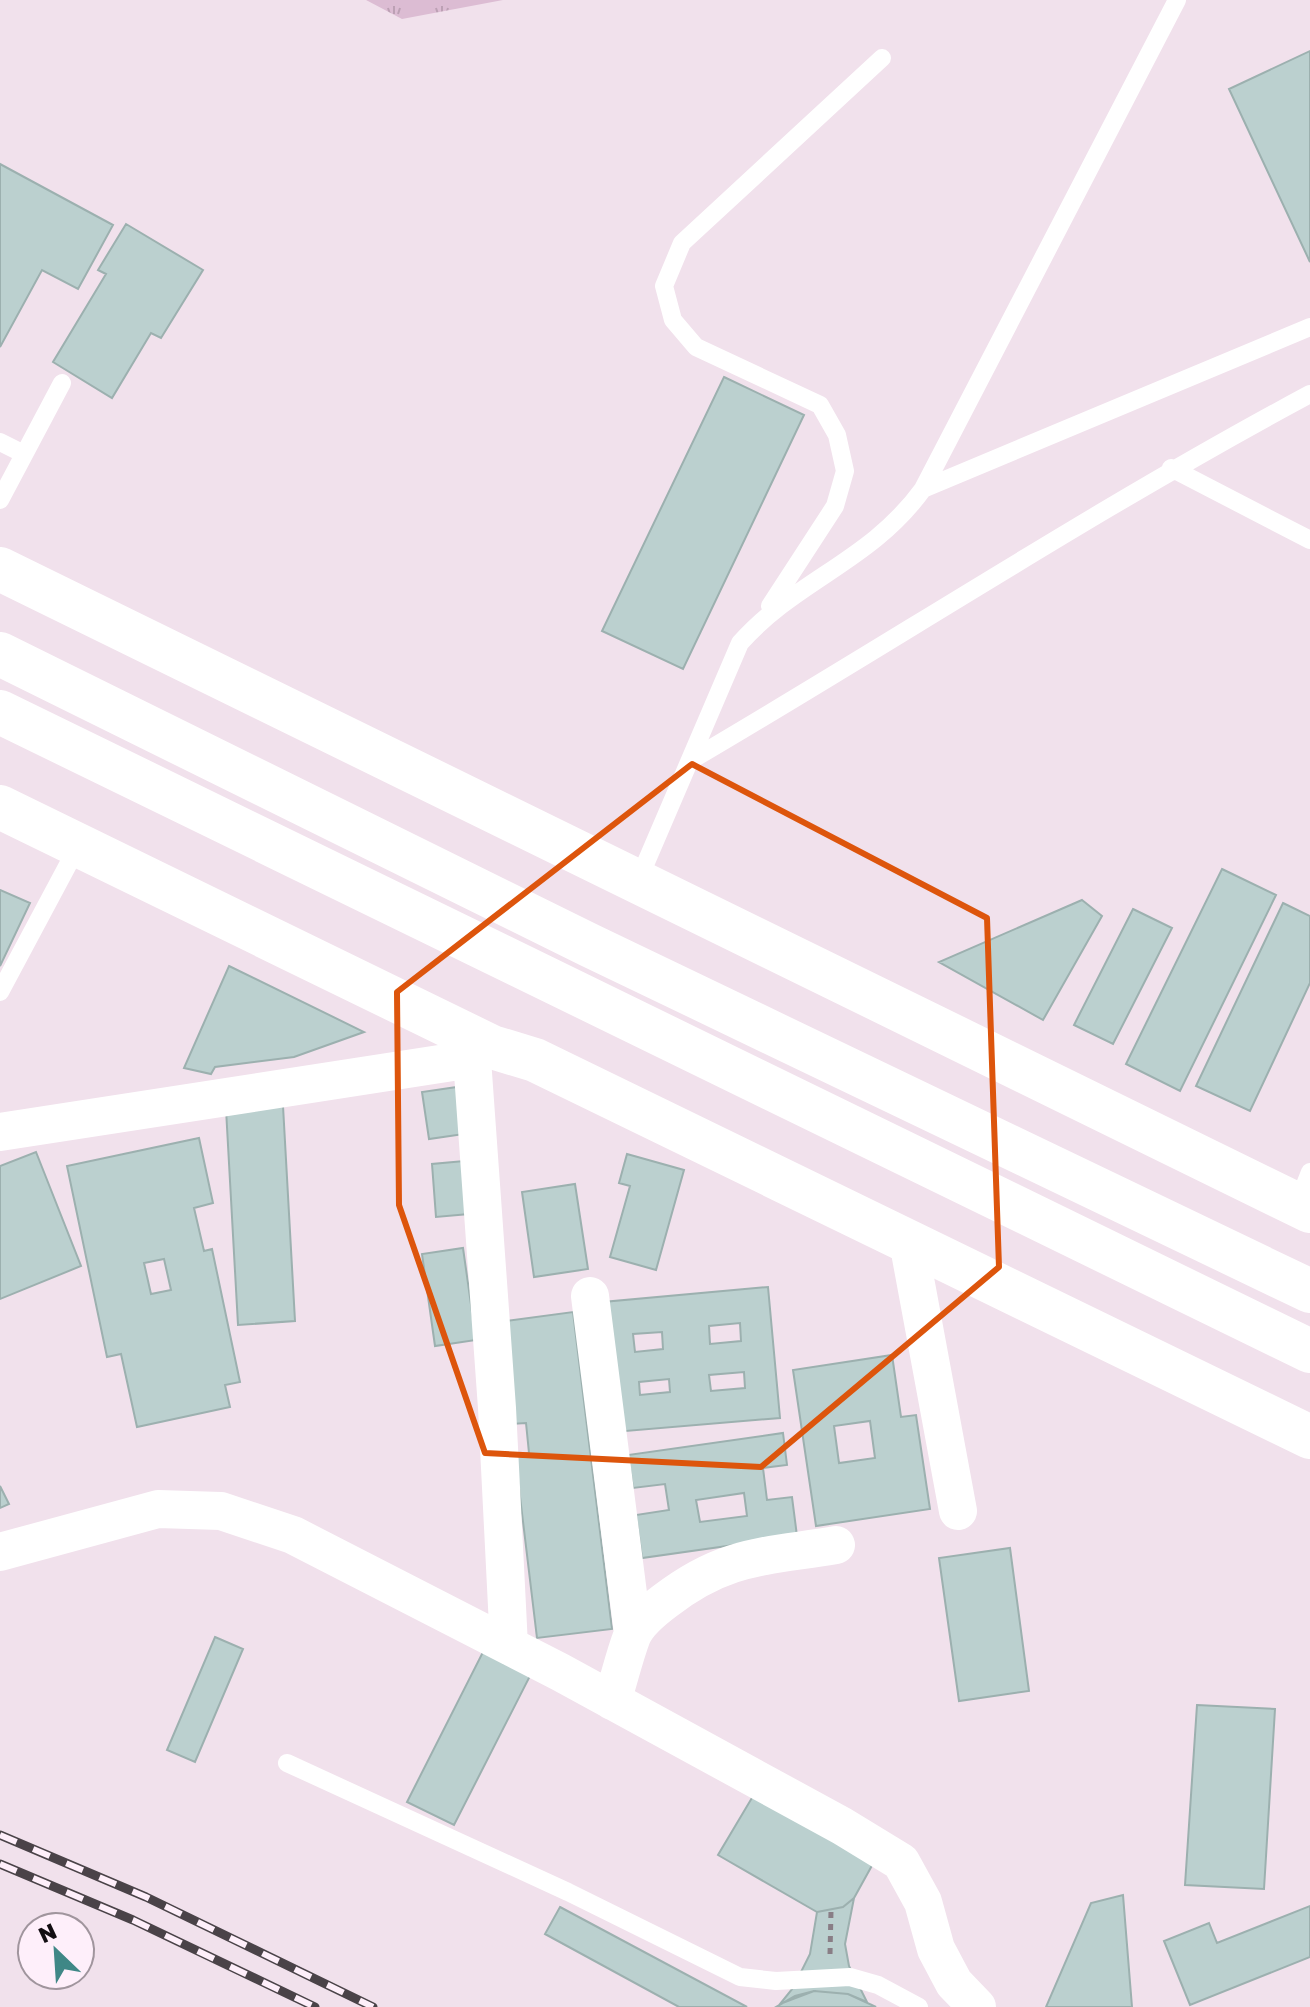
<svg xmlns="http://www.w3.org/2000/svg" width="1310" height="2007" font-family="'Golos Text',sans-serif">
<defs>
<pattern id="park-tufts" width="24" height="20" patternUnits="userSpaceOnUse" patternTransform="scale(2)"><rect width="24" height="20" fill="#dcbcd3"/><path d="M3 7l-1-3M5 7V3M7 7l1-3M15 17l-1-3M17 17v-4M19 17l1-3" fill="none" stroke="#bca0b4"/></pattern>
</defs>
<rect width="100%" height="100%" fill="#f1e1ec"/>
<path fill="url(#park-tufts)" d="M 366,0 L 503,0 L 402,19 Z"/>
<path fill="#bbd0cf" stroke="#9cb0af" stroke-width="2" fill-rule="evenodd" d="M 1310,51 L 1310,262 L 1229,89 Z
M 0,164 L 113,225 L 78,289 L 42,270 L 0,347 Z
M 126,224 L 203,270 L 161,338 L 151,333 L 112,398 L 53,362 L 106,274 L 98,270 Z
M 724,377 L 804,415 L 683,669 L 602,631 Z
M 1222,869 L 1276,895 L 1180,1091 L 1126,1064 Z
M 0,890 L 30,903 L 0,966 Z
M 1082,900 L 1102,916 L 1043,1020 L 939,962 Z
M 1283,903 L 1310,916 L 1310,983 L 1250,1111 L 1196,1086 Z
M 1133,909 L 1172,928 L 1113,1044 L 1074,1025 Z
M 229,966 L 364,1032 L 294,1057 L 215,1067 L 211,1074 L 184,1068 Z
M 464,1086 L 471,1133 L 429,1139 L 422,1092 Z
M 283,1106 L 295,1321 L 238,1325 L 226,1109 Z
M 199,1138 L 213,1203 L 194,1208 L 204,1251 L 212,1249 L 240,1382 L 225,1385 L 230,1407 L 137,1427 L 121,1354 L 107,1357 L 67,1166 ZM 164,1259 L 171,1290 L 151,1294 L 144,1263 Z
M 36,1152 L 81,1266 L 0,1299 L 0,1166 Z
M 627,1154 L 684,1170 L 656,1270 L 610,1257 L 630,1186 L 619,1183 Z
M 475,1160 L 480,1213 L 436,1217 L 432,1164 Z
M 575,1184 L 588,1269 L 534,1277 L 522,1192 Z
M 463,1248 L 476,1340 L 435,1346 L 422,1254 Z
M 768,1287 L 780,1418 L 614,1432 L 603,1302 ZM 740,1323 L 741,1341 L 710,1344 L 709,1326 ZM 662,1332 L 663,1349 L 635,1352 L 633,1334 ZM 744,1372 L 745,1388 L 711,1391 L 709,1375 ZM 669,1379 L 670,1392 L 640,1395 L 639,1382 Z
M 573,1312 L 612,1629 L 537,1638 L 515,1455 L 529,1453 L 526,1423 L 511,1424 L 498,1322 Z
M 892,1355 L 901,1417 L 916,1415 L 930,1509 L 816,1526 L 793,1370 ZM 870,1421 L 875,1458 L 839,1463 L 834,1426 Z
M 783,1433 L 787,1465 L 763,1468 L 767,1500 L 792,1497 L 797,1536 L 642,1558 L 636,1515 L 669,1510 L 665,1484 L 633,1488 L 628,1455 ZM 744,1493 L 747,1516 L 700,1522 L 696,1500 Z
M 0,1486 L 9,1504 L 0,1508 Z
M 1010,1548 L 1029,1691 L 959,1701 L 939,1558 Z
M 215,1637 L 243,1649 L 195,1762 L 167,1750 Z
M 485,1648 L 532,1672 L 454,1825 L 407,1802 Z
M 1197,1705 L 1275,1709 L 1264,1889 L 1185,1885 Z
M 756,1791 L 875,1860 L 854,1898 L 843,1907 L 817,1912 L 718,1855 Z
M 1123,1895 L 1132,2007 L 1046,2007 L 1091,1903 Z
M 854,1898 L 845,1944 L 849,1966 L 867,2002 L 848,1994 L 814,1991 L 780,2004 L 793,1988 L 810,1954 L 817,1912 L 843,1907 Z
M 1310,1906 L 1310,1957 L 1190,2005 L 1164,1941 L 1209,1923 L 1217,1943 Z
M 560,1907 L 747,2007 L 679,2007 L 545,1934 Z
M 814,1991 L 848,1994 L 876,2007 L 776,2007 L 795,1996 Z"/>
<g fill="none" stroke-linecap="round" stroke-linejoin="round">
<path stroke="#897e86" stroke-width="5" stroke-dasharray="6 6" stroke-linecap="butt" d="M 830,1954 L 831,1911"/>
<path stroke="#fff" stroke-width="18" d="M 0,442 L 24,454
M 1171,468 L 1310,540
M 923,489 L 1310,327
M 0,500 L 62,383
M 770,606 L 835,506 L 845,471 L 837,435 L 820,405 L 696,347 L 673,320 L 664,286 L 682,243 L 882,58
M 693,759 C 899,638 1099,507 1310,394
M 638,881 L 740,643 C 797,579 870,562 923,489 L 1177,0
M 0,992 L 78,846
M 1297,1205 L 1310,1172
M 287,1763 L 568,1892 L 740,1977 L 776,1981 L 850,1977 L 878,1985 L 919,2007"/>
<path stroke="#fff" stroke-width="38" d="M 472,1059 L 497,1408 L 509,1646
M 0,1132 L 472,1059 L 492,1047
M 908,1241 L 958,1511
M 590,1296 L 633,1633
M 0,1552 L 158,1509 L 221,1511 L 293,1535 L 560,1672 L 842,1826 L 901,1862 L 923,1902 L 936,1949 L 954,1983 L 977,2007
M 612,1701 C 619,1680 624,1657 632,1636 C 638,1622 653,1610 665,1601 C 726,1554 765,1557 836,1545"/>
<path stroke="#fff" stroke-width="44" d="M 0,569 L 1310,1211
M 0,807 L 492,1047 L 535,1060 L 1310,1437"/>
<path stroke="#fff" stroke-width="44" d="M 0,654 L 589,945 L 1310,1291
M 0,712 L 1310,1351"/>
<defs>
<path id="rail" d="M 0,1835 L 146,1897 L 373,2007
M 0,1864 L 133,1920 L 315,2007"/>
</defs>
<use href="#rail" stroke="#4a4348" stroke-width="9"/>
<use href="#rail" stroke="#feeffa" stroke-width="6" stroke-dasharray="18" stroke-linecap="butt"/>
</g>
<path fill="none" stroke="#dd550c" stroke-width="6" stroke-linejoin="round" d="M 692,764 L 987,918 L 999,1267 L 761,1467 L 485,1453 L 399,1205 L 397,992 Z"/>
<g transform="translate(56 1951) rotate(335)"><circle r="38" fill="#feeffa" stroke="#a0959d" stroke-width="2"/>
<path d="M0-6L14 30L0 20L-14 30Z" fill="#3f8786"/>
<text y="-12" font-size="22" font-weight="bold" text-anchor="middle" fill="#130e12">N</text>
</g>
</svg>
